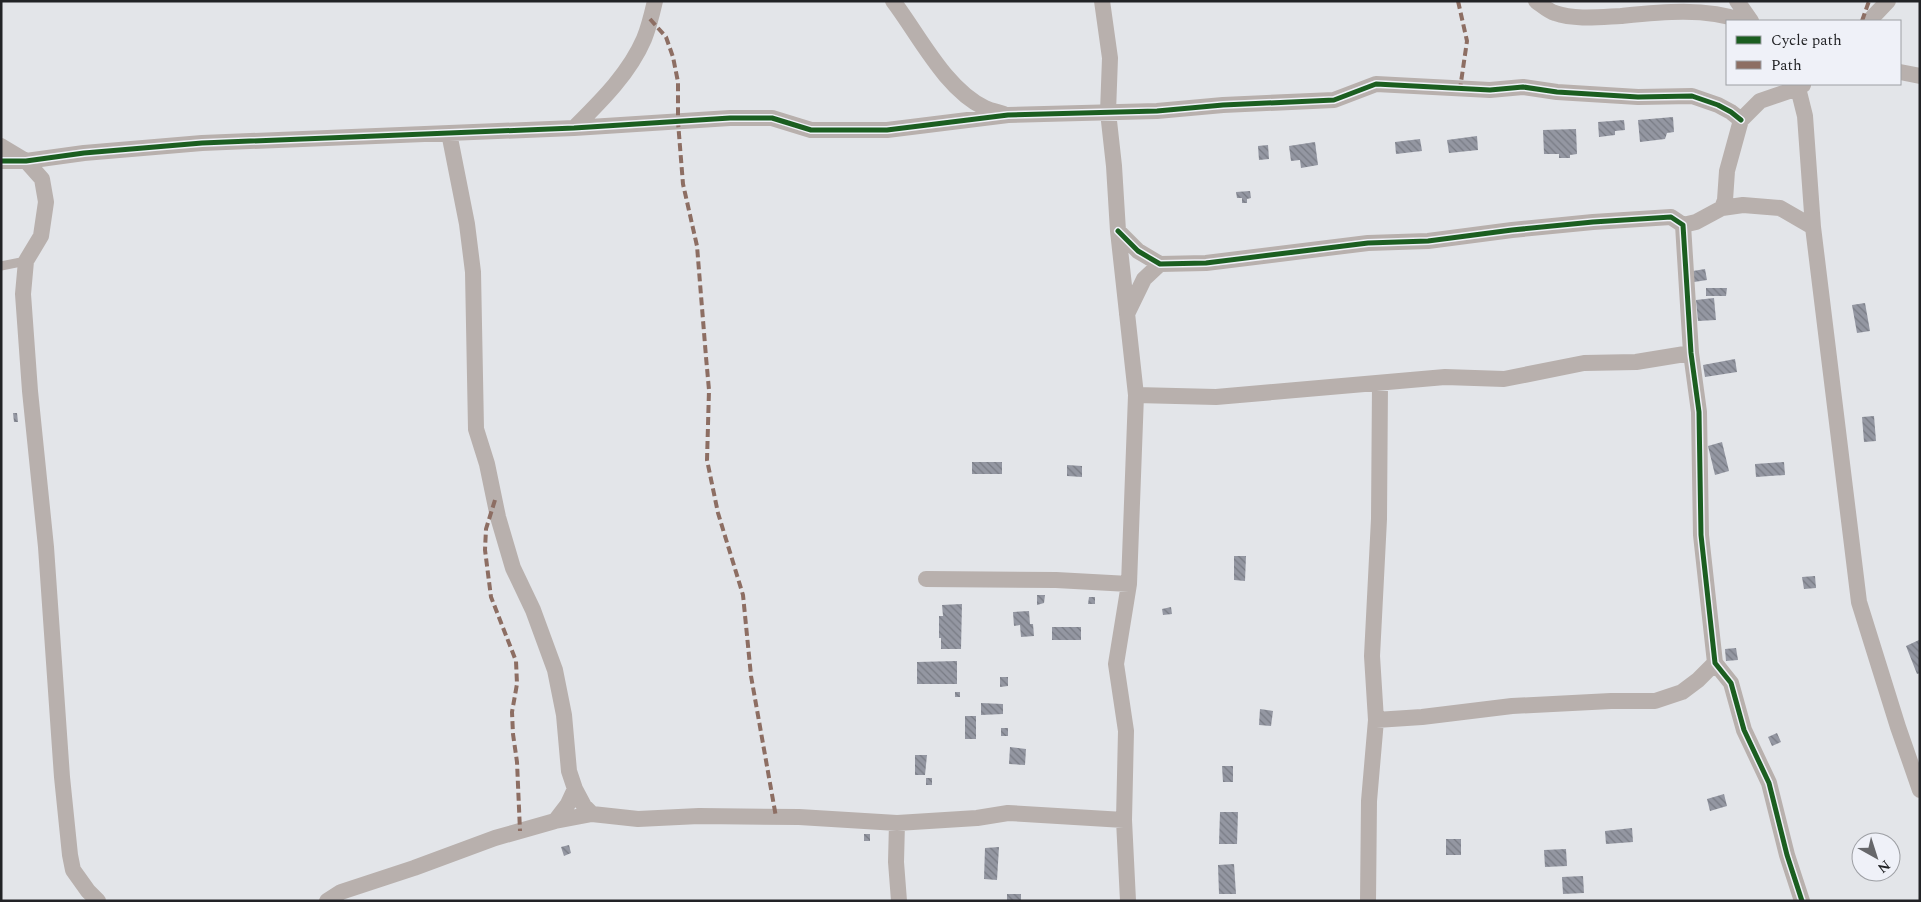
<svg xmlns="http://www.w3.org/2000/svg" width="1921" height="902" font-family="Spectral,serif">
<defs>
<pattern id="building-back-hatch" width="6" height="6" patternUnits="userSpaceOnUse" patternTransform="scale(1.25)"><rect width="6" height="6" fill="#9497a2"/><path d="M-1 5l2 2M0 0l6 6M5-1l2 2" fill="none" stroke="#787b84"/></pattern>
</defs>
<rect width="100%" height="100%" fill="#e3e5e9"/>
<path fill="url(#building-back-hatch)" d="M 1673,117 L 1674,132 L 1667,133 L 1665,139 L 1640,142 L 1638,120 Z
M 1624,120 L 1625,130 L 1615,131 L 1615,135 L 1599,137 L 1598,122 Z
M 1576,129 L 1577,154 L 1570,155 L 1570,158 L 1559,158 L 1559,154 L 1544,154 L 1543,130 Z
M 1477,136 L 1478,150 L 1449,153 L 1447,140 Z
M 1420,139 L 1422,151 L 1396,154 L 1395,142 Z
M 1315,142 L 1318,165 L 1301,168 L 1300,160 L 1291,161 L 1289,146 Z
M 1268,145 L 1269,159 L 1259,160 L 1258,146 Z
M 1250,191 L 1251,198 L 1247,199 L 1247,203 L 1242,203 L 1242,198 L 1237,198 L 1236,192 Z
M 1705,269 L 1707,280 L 1694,282 L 1693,271 Z
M 1706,288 L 1727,288 L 1726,296 L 1706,296 Z
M 1714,298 L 1716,320 L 1698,321 L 1696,300 Z
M 1865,303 L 1870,331 L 1857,333 L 1852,305 Z
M 1735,359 L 1737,372 L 1705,377 L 1703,365 Z
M 13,413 L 17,413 L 18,422 L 14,422 Z
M 1874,416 L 1876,441 L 1864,442 L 1862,417 Z
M 1722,442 L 1729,471 L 1715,475 L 1708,446 Z
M 972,462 L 1002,462 L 1002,474 L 972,474 Z
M 1784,462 L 1785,475 L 1756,477 L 1755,464 Z
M 1067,465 L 1082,466 L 1082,477 L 1067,476 Z
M 1234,556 L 1246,556 L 1245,581 L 1234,580 Z
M 1815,576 L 1816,588 L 1804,589 L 1802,577 Z
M 1037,595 L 1045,595 L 1044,603 L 1037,605 Z
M 1089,597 L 1095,597 L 1095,604 L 1088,604 Z
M 962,604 L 961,649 L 941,649 L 941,638 L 939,638 L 939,616 L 943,616 L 942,605 Z
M 1171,607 L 1172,614 L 1163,615 L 1162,609 Z
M 1029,611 L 1030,624 L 1033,624 L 1034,636 L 1021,637 L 1020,625 L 1014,626 L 1013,612 Z
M 1052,627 L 1081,627 L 1081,640 L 1052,640 Z
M 1919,640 L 1920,673 L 1917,674 L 1906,646 Z
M 1736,648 L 1738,660 L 1726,661 L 1725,649 Z
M 957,661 L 957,684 L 917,684 L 917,662 Z
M 1000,677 L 1008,677 L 1008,686 L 1000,687 Z
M 955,692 L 960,692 L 960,697 L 955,697 Z
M 981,703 L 1003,704 L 1003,714 L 981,715 Z
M 1260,709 L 1273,711 L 1271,726 L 1259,725 Z
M 965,716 L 976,716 L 976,739 L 965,739 Z
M 1001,728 L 1008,728 L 1008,736 L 1001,736 Z
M 1777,733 L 1781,742 L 1772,746 L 1768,737 Z
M 1010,747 L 1026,749 L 1025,765 L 1009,764 Z
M 915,755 L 927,755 L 925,775 L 915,775 Z
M 1222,766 L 1233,766 L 1233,782 L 1223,782 Z
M 926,778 L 932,778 L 932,785 L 926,785 Z
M 1724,794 L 1727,806 L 1710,811 L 1707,799 Z
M 1220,812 L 1238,812 L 1237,844 L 1219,844 Z
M 1632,828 L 1633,842 L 1606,844 L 1605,831 Z
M 864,834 L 870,834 L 870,841 L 864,841 Z
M 1446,839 L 1461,839 L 1461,855 L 1446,855 Z
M 569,845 L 571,853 L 564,856 L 561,847 Z
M 999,847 L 997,880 L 984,879 L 985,848 Z
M 1566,849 L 1567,866 L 1545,867 L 1544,850 Z
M 1234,864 L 1236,894 L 1219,894 L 1218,865 Z
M 1583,876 L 1584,893 L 1563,894 L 1562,877 Z
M 1007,894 L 1021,894 L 1021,901 L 1007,901 Z"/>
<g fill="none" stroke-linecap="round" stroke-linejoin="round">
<path stroke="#b8b0ad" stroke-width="9" d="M 1,266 L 26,261"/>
<path stroke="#b8b0ad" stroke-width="16" d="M 893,1 C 919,35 945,89 985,108 C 991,111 998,112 1004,114
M 1102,1 L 1110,58 L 1108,112 L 1114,166 L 1118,231 L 1136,395 L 1129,584 L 1116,664 L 1126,731 L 1124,820 L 1128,901
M 1536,1 C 1542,5 1548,11 1555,13 C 1575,20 1600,17 1621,16 C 1660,12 1705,7 1743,21
M 1737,1 L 1751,21
M 1869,21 L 1888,1
M 1900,72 L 1920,76
M 1791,84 L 1798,88 L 1805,116 L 1813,227 L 1859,602 L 1898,727 L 1920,790
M 574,128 C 600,102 629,74 644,39 C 649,27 652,14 655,1
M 449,133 L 467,224 L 473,272 L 476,429 L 487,464 L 498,517 L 513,568 L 533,610 L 555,670 L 564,715 L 569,771 L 575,789 L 584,806 L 592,814
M 1,146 L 26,161 L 42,179 L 46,202 L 41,236 L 26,261 L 23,294 L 30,391 L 46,547 L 62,777 L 70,855 L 73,870 L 88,891 L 98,901
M 1,161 L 26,161 L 84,153 L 202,143 L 574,128 L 730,118 L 772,118 L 811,130 L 887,130 L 1008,115 L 1157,111 L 1223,105 L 1334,100 L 1376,84 L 1490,90 L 1523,87 L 1557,92 L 1638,97 L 1692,96 L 1718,105 L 1731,112 L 1741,120
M 1722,208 L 1743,205 L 1780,208 L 1813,227
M 1683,225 L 1696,222 L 1722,208 L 1725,200 L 1727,171 L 1741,120 L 1760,101 L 1798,88 L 1803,85
M 1118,231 L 1138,251 L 1160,264 L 1206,263 L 1368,243 L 1428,241 L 1512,230 L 1593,222 L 1671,217 L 1683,225 L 1691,353 L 1699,412 L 1701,535 L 1715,663 L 1731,683 L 1744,730 L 1769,783 L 1787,855 L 1802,901
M 1127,314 L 1144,279 L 1160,264
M 1136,395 L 1216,397 L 1445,377 L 1504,379 L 1584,363 L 1636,362 L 1691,353
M 926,579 L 1056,580 L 1129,584
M 1376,720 L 1422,717 L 1512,706 L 1611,701 L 1655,701 L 1682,692 L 1698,680 L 1715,663
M 555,821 L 568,804 L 575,789
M 897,823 L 896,862 L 899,901
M 327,901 L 341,892 L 414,868 L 495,838 L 555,821 L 592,814 L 638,819 L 699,816 L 799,817 L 897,823 L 977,818 L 1008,813 L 1124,820
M 1368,901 L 1369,801 L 1376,720 L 1372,656 L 1379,519 L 1380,384"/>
<path stroke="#8d6e63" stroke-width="4" stroke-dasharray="8 4" stroke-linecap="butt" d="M 1458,1 L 1467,41 L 1460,89
M 650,19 L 666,37 L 673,57 L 678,82 L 678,122 L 683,184 L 697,246 L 706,357 L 709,390 L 707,460 L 718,513 L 743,595 L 751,676 L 776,817
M 1862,21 L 1869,1
M 495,500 L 486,529 L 485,550 L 491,597 L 516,661 L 517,684 L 512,712 L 513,734 L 517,762 L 520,831"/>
<defs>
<path id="cycleway" d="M 1,161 L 26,161 L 84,153 L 202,143 L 574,128 L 730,118 L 772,118 L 811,130 L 887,130 L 1008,115 L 1157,111 L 1223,105 L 1334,100 L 1376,84 L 1490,90 L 1523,87 L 1557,92 L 1638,97 L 1692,96 L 1718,105 L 1731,112 L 1741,120
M 1118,231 L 1138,251 L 1160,264 L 1206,263 L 1368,243 L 1428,241 L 1512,230 L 1593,222 L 1671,217 L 1683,225 L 1691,353 L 1699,412 L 1701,535 L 1715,663 L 1731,683 L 1744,730 L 1769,783 L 1787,855 L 1802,901"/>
</defs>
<use href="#cycleway" stroke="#eff1f8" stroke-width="8"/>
<use href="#cycleway" stroke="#1b5e20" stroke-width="5"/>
</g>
<rect width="1921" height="902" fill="none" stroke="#222326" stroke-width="5"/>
<rect x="1726" y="20" width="175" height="65" fill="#eff1f8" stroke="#9d9fa4"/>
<rect x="1736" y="36" width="25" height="8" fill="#1b5e20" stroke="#9d9fa4"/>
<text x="1771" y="45" font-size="15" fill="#222326">Cycle path</text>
<rect x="1736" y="61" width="25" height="8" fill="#8d6e63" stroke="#9d9fa4"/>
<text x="1771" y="70" font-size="15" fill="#222326">Path</text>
<g transform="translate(1876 857) rotate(141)"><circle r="24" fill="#eff1f8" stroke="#9d9fa4"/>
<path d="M0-4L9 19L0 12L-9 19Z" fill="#66676a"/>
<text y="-8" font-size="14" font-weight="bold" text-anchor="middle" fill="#222326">N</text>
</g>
</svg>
